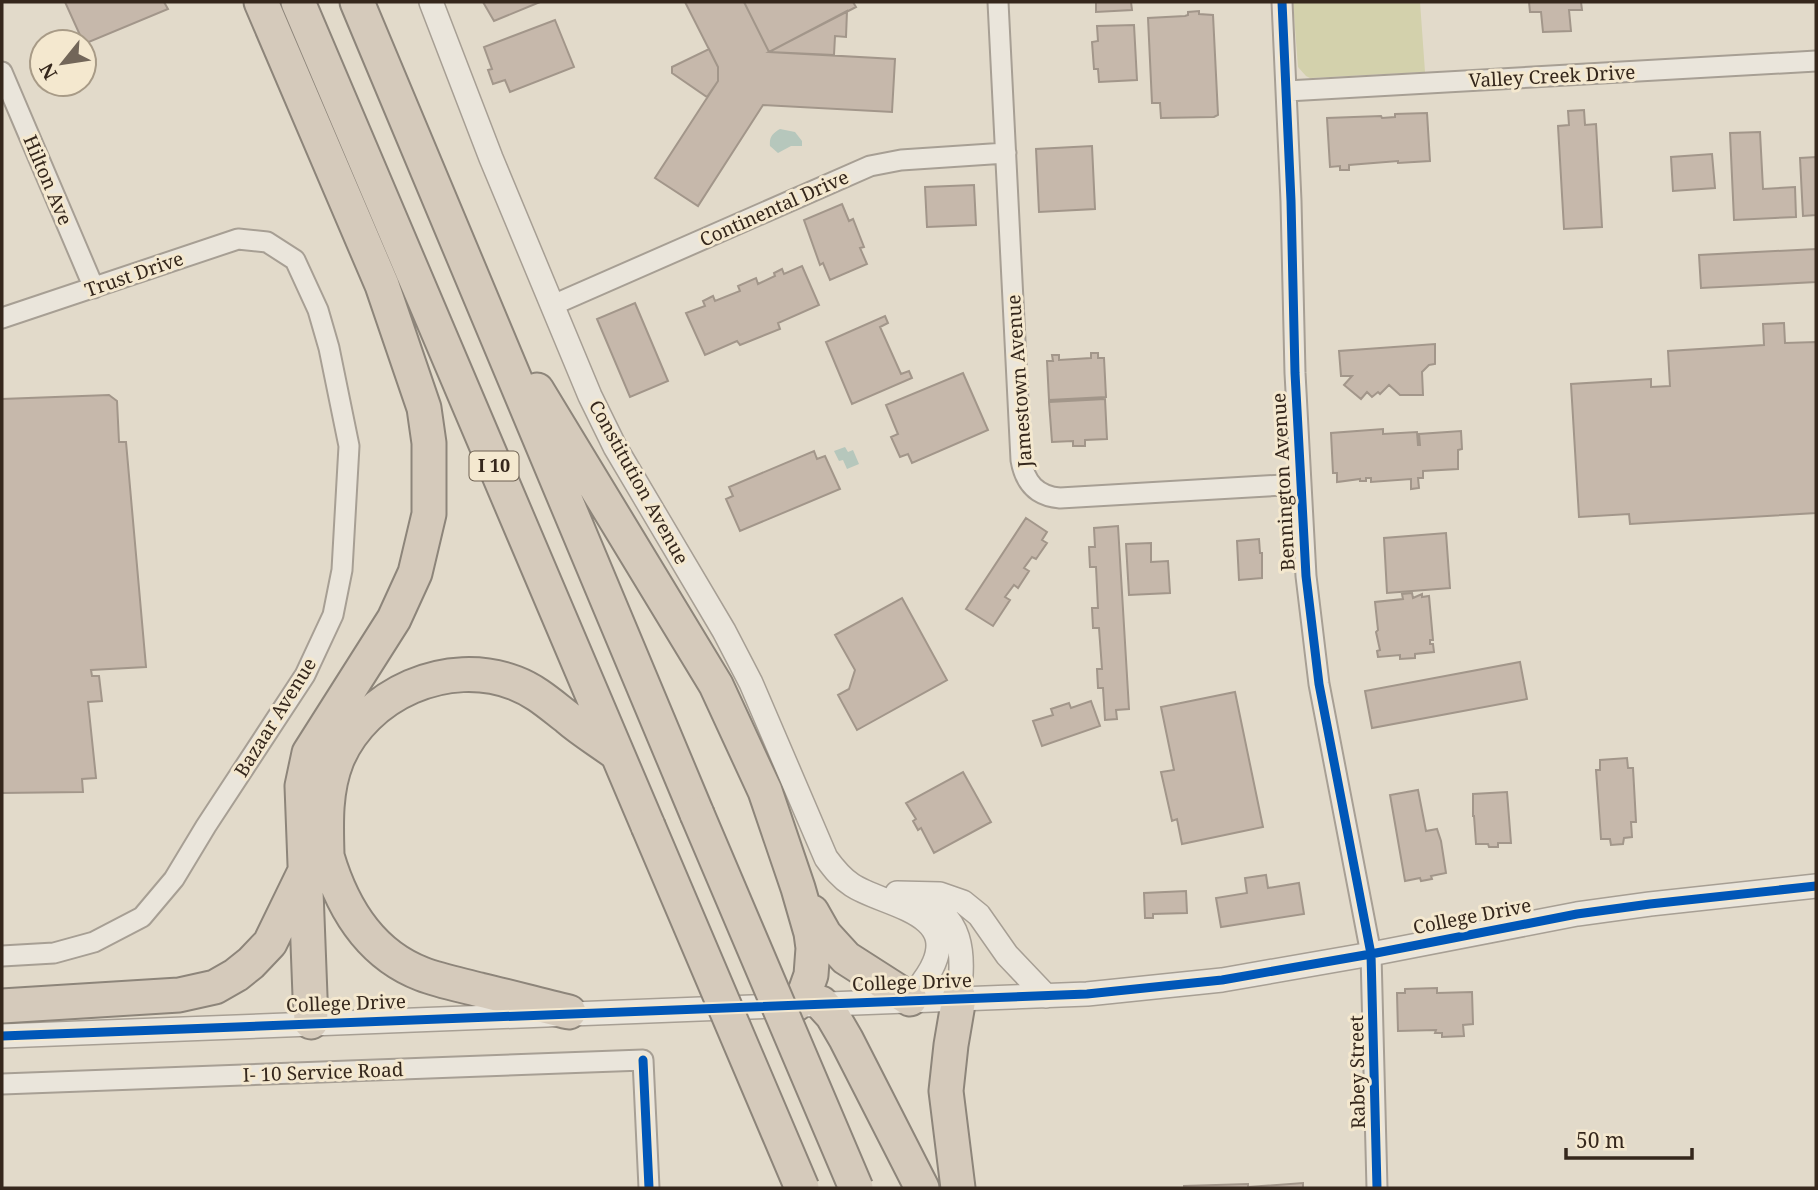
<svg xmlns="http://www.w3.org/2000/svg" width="1818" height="1190" font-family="'Noto Serif',serif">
<rect width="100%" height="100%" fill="#e2daca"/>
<path fill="#d3d1ac" d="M 1293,2 L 1420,2 L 1425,72 L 1310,78 L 1306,76 L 1298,67 Z"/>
<path fill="#b6c7bc" d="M 780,129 L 795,132 L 802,141 L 802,146 L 791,146 L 778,153 L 770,146 C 769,137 773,133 780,129 Z
M 845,447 L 848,452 L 853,450 L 859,464 L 847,469 L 843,460 L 839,461 L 834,451 Z"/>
<path fill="#c6b8ab" stroke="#a2968a" stroke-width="2" d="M 65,2 L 164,2 L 168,9 L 84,44 Z
M 483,2 L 540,2 L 494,21 Z
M 685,2 L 744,2 L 769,52 L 895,59 L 892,112 L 763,105 L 698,206 L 655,178 L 718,81 L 718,67 Z
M 744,2 L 853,2 L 856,7 L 769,52 Z
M 1096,2 L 1131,2 L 1132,10 L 1096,12 Z
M 1529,2 L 1581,2 L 1582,10 L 1569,10 L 1571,31 L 1543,32 L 1541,12 L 1530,12 Z
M 847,11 L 846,37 L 835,36 L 834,55 L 769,52 Z
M 1199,11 L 1199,14 L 1213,15 L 1218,115 L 1214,117 L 1161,118 L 1160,103 L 1152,103 L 1148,18 L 1185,16 L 1188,15 L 1188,12 Z
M 555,20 L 574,67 L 510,92 L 505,80 L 493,84 L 488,70 L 492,69 L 484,47 Z
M 1134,25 L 1137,80 L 1099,82 L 1098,69 L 1094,69 L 1092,42 L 1098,41 L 1097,26 Z
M 709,49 L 718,67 L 718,81 L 707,97 L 672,73 L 672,67 Z
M 1584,110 L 1585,125 L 1596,124 L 1602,227 L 1564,229 L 1558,126 L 1569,125 L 1568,111 Z
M 1427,113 L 1430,161 L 1398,163 L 1398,161 L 1349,165 L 1349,170 L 1340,170 L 1340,166 L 1330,167 L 1327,118 L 1381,116 L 1382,118 L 1395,117 L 1395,114 Z
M 1760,132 L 1763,189 L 1795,187 L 1796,217 L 1734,220 L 1730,133 Z
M 1092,146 L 1095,209 L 1039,212 L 1036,149 Z
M 1712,154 L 1715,188 L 1673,191 L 1671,157 Z
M 1816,157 L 1816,215 L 1803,216 L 1800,158 Z
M 974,185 L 976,225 L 927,227 L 925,187 Z
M 842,204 L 849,221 L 853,219 L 864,247 L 860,248 L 867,264 L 830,280 L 823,263 L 820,265 L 804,220 Z
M 1816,249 L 1816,282 L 1701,288 L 1699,255 Z
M 802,266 L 819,305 L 778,323 L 780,329 L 740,345 L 737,341 L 705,355 L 686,313 L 705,306 L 703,301 L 713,296 L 715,301 L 740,291 L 738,286 L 756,278 L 758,284 L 775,276 L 774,273 L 782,269 L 784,274 Z
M 635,303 L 668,381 L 630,397 L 597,319 Z
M 885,316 L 888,323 L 880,327 L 901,374 L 909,371 L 912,378 L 852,404 L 826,342 Z
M 1784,323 L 1785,343 L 1816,342 L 1816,513 L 1630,524 L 1629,514 L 1579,517 L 1571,384 L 1651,379 L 1651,387 L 1670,386 L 1668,351 L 1764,345 L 1763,324 Z
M 1435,344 L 1435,364 L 1429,365 L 1422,372 L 1423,395 L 1400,395 L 1389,385 L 1380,394 L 1378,392 L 1372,397 L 1367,392 L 1361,399 L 1344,385 L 1352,376 L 1341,376 L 1339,351 Z
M 1091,353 L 1098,353 L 1098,358 L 1104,358 L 1106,397 L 1049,400 L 1047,361 L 1053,361 L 1052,355 L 1059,355 L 1059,360 L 1091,358 Z
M 963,373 L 988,430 L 912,463 L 908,454 L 900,457 L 891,437 L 898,434 L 886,405 Z
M 109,395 L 117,401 L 119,442 L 126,442 L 146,667 L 91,670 L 92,676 L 99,676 L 102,701 L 88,702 L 96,778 L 82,779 L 83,792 L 2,793 L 2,399 Z
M 1105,399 L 1107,439 L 1085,440 L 1085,446 L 1073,446 L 1073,441 L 1052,442 L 1049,402 Z
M 1383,429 L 1383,434 L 1417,432 L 1418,445 L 1420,445 L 1419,434 L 1461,431 L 1462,449 L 1458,450 L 1458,469 L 1423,471 L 1423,478 L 1418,478 L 1419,488 L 1411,489 L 1411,479 L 1371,482 L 1371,478 L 1366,478 L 1366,481 L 1360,481 L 1360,479 L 1337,482 L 1337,473 L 1333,473 L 1331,433 Z
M 814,451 L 817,459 L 825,456 L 840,489 L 740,531 L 726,499 L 733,496 L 729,487 Z
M 1026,518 L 1047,532 L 1042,540 L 1047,543 L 1036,559 L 1032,557 L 1024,568 L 1029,571 L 1018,588 L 1014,585 L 1005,597 L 1010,600 L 993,626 L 966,609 Z
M 1118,526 L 1129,709 L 1116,710 L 1117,719 L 1105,720 L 1103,688 L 1098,688 L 1097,669 L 1102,669 L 1099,628 L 1093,628 L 1092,608 L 1098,608 L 1096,567 L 1090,567 L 1089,547 L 1095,547 L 1094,528 Z
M 1446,533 L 1450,588 L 1387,593 L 1384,538 Z
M 1259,539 L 1260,553 L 1262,553 L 1262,578 L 1239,580 L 1237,541 Z
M 1151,543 L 1151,562 L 1168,561 L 1170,593 L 1129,595 L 1126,544 Z
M 1412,593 L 1413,598 L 1422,594 L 1422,597 L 1429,596 L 1433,640 L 1430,640 L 1430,644 L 1433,644 L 1434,652 L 1415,654 L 1415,658 L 1400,659 L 1400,655 L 1378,657 L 1377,651 L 1380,650 L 1376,632 L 1378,630 L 1375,602 L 1403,599 L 1402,594 Z
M 902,598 L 947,680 L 857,730 L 838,695 L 849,689 L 855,670 L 835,635 Z
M 1520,662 L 1527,699 L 1372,728 L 1365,691 Z
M 1235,692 L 1263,827 L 1182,844 L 1177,819 L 1172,821 L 1161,772 L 1174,770 L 1161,707 Z
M 1091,701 L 1100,726 L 1042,746 L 1033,721 L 1053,715 L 1051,709 L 1069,703 L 1071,708 Z
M 1627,758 L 1628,768 L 1633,768 L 1636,822 L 1631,822 L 1632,837 L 1624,838 L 1623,844 L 1611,845 L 1610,839 L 1601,839 L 1596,770 L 1600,770 L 1600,760 Z
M 963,772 L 991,822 L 934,853 L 921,828 L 918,830 L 913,821 L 916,819 L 906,803 Z
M 1418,790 L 1426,831 L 1437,829 L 1441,841 L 1446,873 L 1431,876 L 1432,879 L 1421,881 L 1420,878 L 1405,881 L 1390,795 Z
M 1507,792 L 1511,843 L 1498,843 L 1498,847 L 1489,847 L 1488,844 L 1476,844 L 1474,816 L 1473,816 L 1473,794 Z
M 1266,875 L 1268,888 L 1299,883 L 1304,914 L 1221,927 L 1216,898 L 1247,893 L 1245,878 Z
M 1186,891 L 1187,913 L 1153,914 L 1153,918 L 1145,918 L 1144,893 Z
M 1437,988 L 1437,993 L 1472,992 L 1473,1024 L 1463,1025 L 1464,1036 L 1442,1037 L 1442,1033 L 1435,1033 L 1436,1030 L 1398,1031 L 1397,993 L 1405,993 L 1405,989 Z
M 1303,1183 L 1303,1188 L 1184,1188 L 1184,1186 L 1248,1184 L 1248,1187 Z"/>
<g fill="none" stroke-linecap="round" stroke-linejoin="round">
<defs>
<path id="minor" d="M 998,2 L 1021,460 C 1025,483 1037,496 1060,498 L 1300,484
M 1282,2 L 1291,201 L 1295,373 L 1306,576 L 1319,684 L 1371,954 L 1377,1188
M 2,72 L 94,288
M 1287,91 L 1816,61
M 553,305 L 870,166 L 901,160 L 1006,153
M 2,318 L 238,239 L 267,242 L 295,260 L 318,310 L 329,348 L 349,446 L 342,570 L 333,615 L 305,675 L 206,826 L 174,879 L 142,917 L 94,942 L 54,953 L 2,956
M 2,1084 L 643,1060 L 649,1188"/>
<path id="tertiary" d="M 431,2 L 491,158 L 590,396 L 615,447 L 724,631 L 751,683 L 826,858 C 834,869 841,878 852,885 C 882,905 956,911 934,963 C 929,976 918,988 910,999
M 897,893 L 940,894 L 963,902 L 979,915 L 1007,955 L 1046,996
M 914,898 C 965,914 964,954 959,998
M 2,1036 L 1087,994 L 1222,980 L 1371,954 L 1577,914 L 1650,904 L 1816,886"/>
<path id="motorway" d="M 261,2 L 382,285 L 424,408 L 429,443 L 429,514 L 415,573 L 394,619 L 309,753 L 302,786 L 311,1022
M 298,2 L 648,826
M 357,2 L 697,814
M 537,390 L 716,685 L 765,791 L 798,888 L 811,933 L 813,948 L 811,975 L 805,992 L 796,1004
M 327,854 C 326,822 325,790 337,760 C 365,693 448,657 515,683 C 536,691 551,705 568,718 C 583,731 600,741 616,753
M 327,856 C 342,907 370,954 422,974 C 440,981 461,985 480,990 C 510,997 539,1005 569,1012
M 812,912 L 825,935 L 846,958 L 910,999
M 821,1003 L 832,1015 L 846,1039 L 922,1188
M 2,1006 L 179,995 L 215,987 L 236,975 L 251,963 L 270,943 L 303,875
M 958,1188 L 946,1091 L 951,1045 L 959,998"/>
</defs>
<use href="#minor" stroke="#a79f94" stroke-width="23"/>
<use href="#tertiary" stroke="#a79f94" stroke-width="26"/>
<use href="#motorway" stroke="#8d857a" stroke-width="37"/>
<use href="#minor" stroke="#eae5db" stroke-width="19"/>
<use href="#tertiary" stroke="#eae5db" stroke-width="23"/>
<use href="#motorway" stroke="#d5cabb" stroke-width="33"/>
<defs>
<path id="motorway-bridge" d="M 697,814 L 856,1188
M 648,826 L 802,1188"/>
</defs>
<use href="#motorway-bridge" stroke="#8d857a" stroke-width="37" stroke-linecap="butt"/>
<use href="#motorway-bridge" stroke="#d5cabb" stroke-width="33"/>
<defs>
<path id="cycleway" d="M 1282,2 L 1291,201 L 1295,373 L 1306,576 L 1319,684 L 1371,954 L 1377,1188
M 2,1036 L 1087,994 L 1222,980 L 1371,954 L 1577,914 L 1650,904 L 1816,886
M 643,1060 L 649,1188"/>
</defs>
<use href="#cycleway" stroke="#f4e8cf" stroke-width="13"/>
<use href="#cycleway" stroke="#0057b8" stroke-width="9"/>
</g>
<g text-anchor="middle" stroke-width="6" stroke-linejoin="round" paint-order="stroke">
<rect fill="#f4e8cf" stroke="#6e6152" stroke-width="2" x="469.5" y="451.5" width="49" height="29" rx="5"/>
<g font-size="18" font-weight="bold" fill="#35271c">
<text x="494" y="472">I 10</text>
</g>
<g font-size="19" fill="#35271c" stroke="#f4e8cf">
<text transform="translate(1552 76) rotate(-3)" y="7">Valley Creek Drive</text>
<text transform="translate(48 180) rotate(67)" y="7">Hilton Ave</text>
<text transform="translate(774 208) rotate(-24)" y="7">Continental Drive</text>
<text transform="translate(134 274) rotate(-19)" y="7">Trust Drive</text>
<text transform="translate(1019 381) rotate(-94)" y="7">Jamestown Avenue</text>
<text transform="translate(639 482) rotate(61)" y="7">Constitution Avenue</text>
<text transform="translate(1283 482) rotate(-93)" y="7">Bennington Avenue</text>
<text transform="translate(275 717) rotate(-58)" y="7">Bazaar Avenue</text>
<text transform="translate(1472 916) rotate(-11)" y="7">College Drive</text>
<text transform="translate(912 982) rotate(-2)" y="7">College Drive</text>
<text transform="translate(346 1003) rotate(-2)" y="7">College Drive</text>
<text transform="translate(323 1072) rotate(-2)" y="7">I- 10 Service Road</text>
<text transform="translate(1357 1072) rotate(-91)" y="7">Rabey Street</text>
</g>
</g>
<rect width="1818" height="1190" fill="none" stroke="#35271c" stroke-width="7"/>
<g transform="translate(63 63) rotate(240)"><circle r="33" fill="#f4e8cf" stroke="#a89b87" stroke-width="2"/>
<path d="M0-5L12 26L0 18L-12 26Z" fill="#726659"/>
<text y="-10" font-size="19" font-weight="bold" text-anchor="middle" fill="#35271c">N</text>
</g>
<path d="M1566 1148v10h126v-10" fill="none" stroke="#35271c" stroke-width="3.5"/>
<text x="1576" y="1148" font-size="21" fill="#35271c" stroke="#f4e8cf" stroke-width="5" paint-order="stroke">50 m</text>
</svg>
